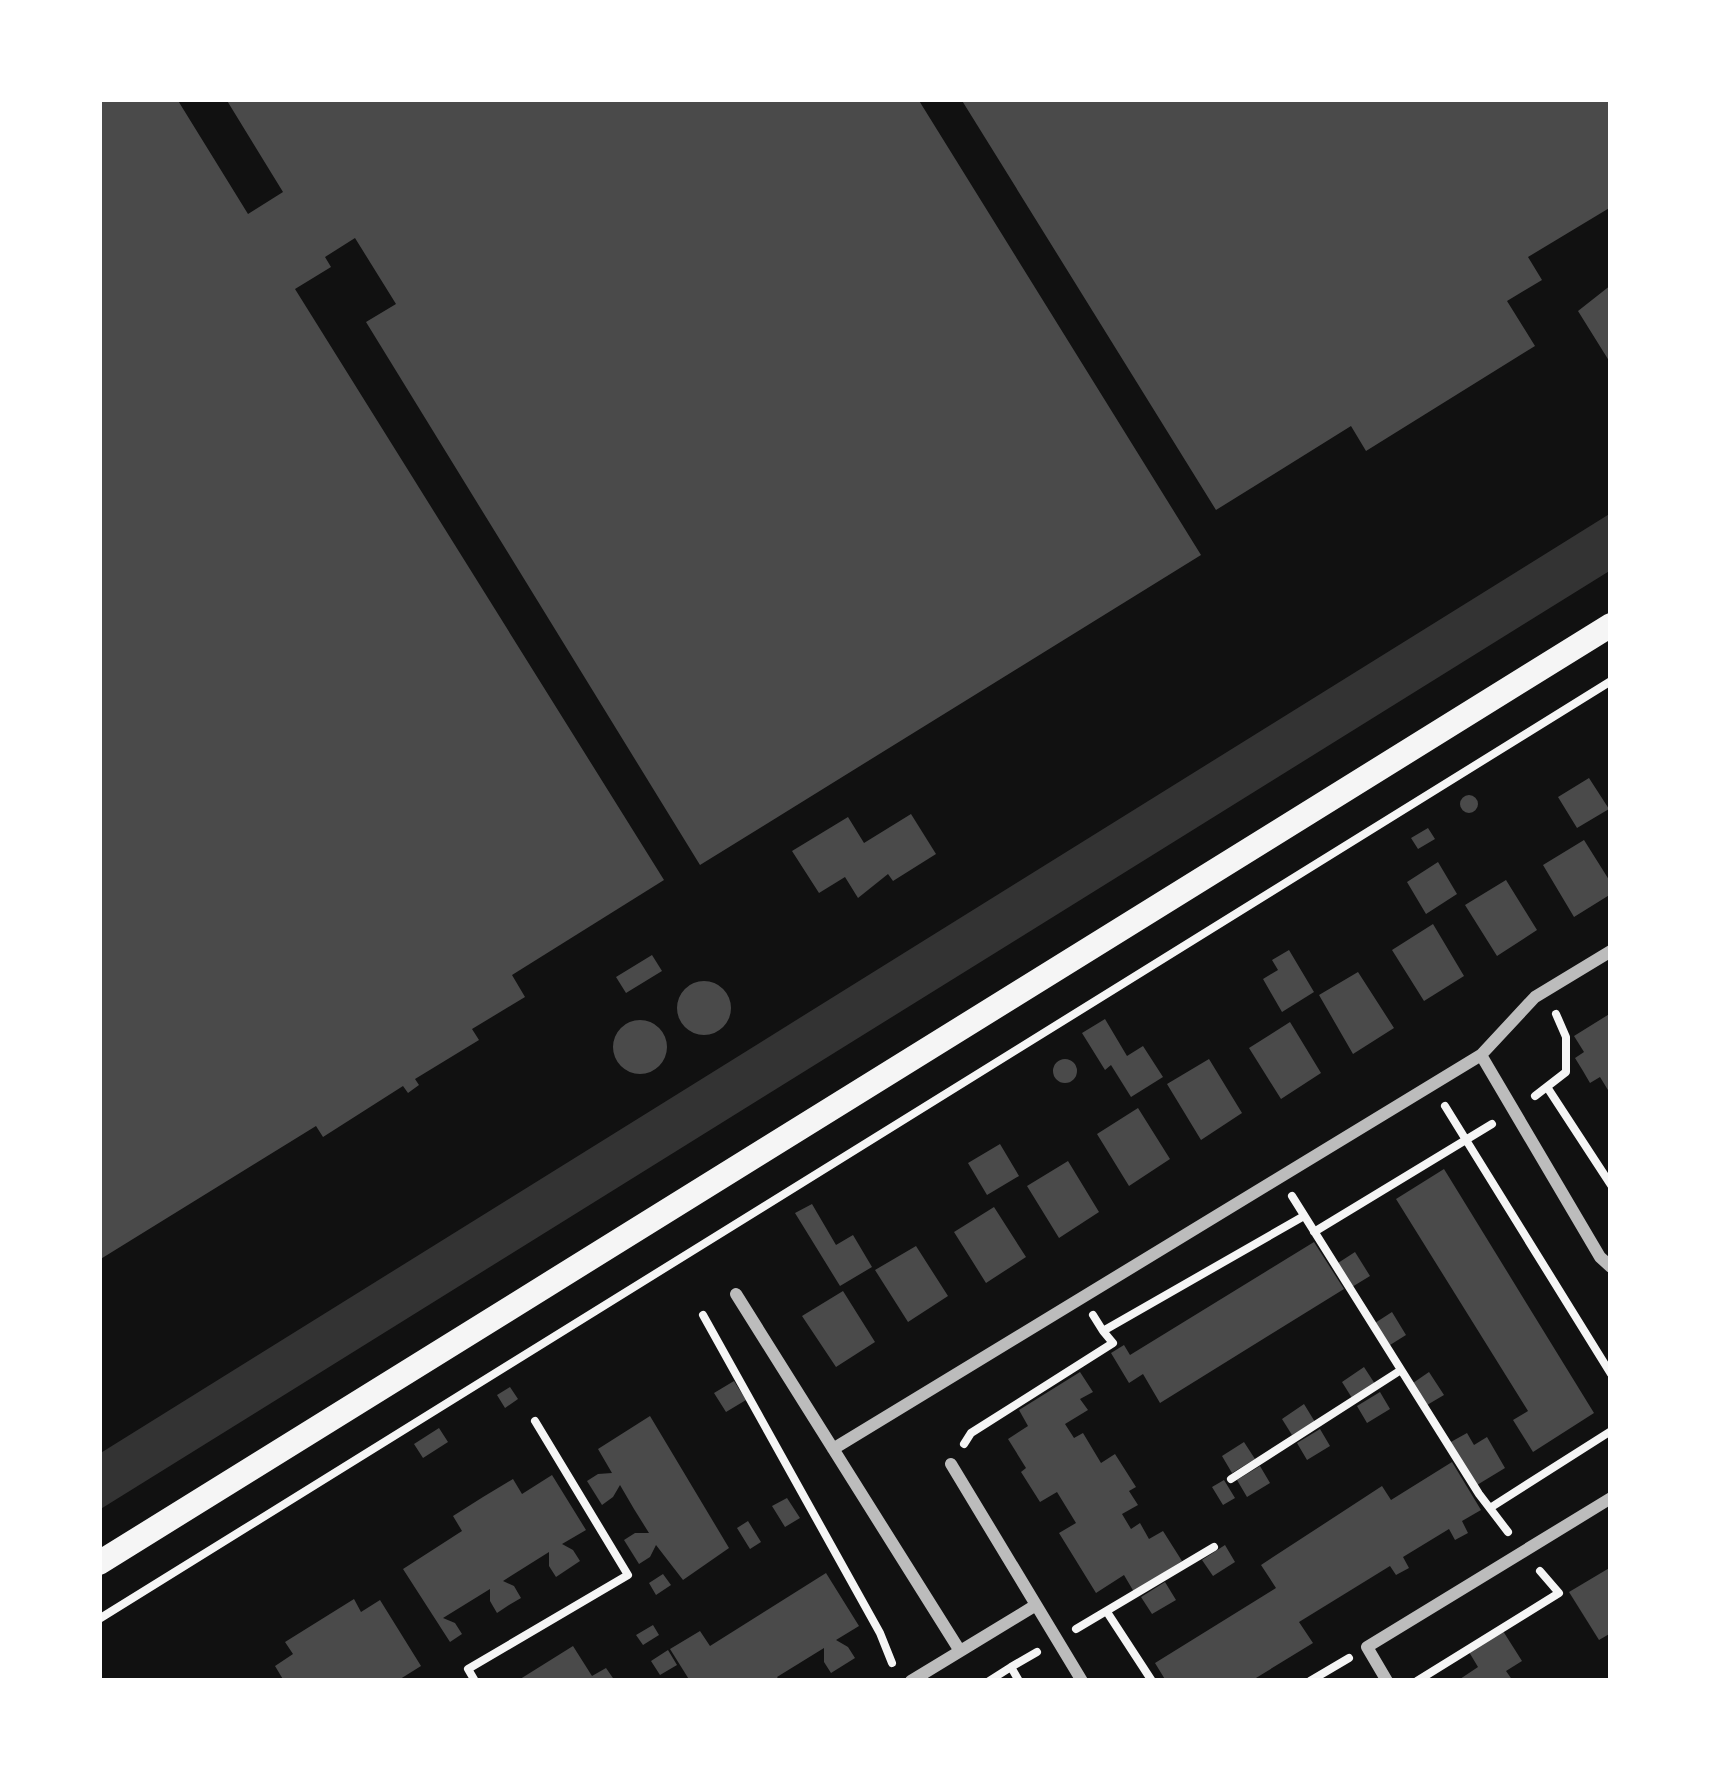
<svg xmlns="http://www.w3.org/2000/svg" width="1710" height="1780" font-family="'Fira Sans Condensed',sans-serif">
<rect width="100%" height="100%" fill="#111"/>
<path fill="#333" d="M 1611,513 L 1611,570 L 99,1510 L 99,1454 Z"/>
<path fill="#4a4a4a" d="M 99,99 L 177,99 L 248,214 L 283,192 L 226,99 L 918,99 L 1201,555 L 700,865 L 366,322 L 396,304 L 355,238 L 325,257 L 331,267 L 295,289 L 664,880 L 512,975 L 525,997 L 472,1029 L 479,1040 L 415,1079 L 419,1085 L 408,1093 L 403,1086 L 323,1137 L 316,1126 L 99,1260 Z
M 961,99 L 1611,99 L 1611,207 L 1528,257 L 1542,280 L 1507,301 L 1535,346 L 1366,451 L 1351,426 L 1216,510 Z
M 1611,285 L 1611,364 L 1578,311 Z
M 1589,778 L 1609,809 L 1577,828 L 1558,797 Z
M1460 804a9 9 0 1 1 18 0a9 9 0 1 1-18 0Z
M 911,814 L 936,854 L 893,881 L 888,874 L 858,898 L 845,877 L 819,893 L 792,851 L 848,817 L 864,843 Z
M 1428,828 L 1435,839 L 1418,849 L 1411,838 Z
M 1584,840 L 1611,883 L 1611,894 L 1574,917 L 1543,865 Z
M 1438,862 L 1457,894 L 1426,914 L 1407,882 Z
M 1506,880 L 1537,930 L 1497,956 L 1465,905 Z
M 1433,924 L 1464,976 L 1424,1001 L 1392,950 Z
M 1289,950 L 1314,992 L 1282,1012 L 1263,979 L 1278,970 L 1272,960 Z
M 652,955 L 662,971 L 626,993 L 616,977 Z
M 1358,972 L 1394,1028 L 1353,1054 L 1319,995 Z
M677 1008a27 27 0 1 1 54 0a27 27 0 1 1-54 0Z
M 1611,1013 L 1611,1095 L 1600,1077 L 1590,1083 L 1583,1071 L 1575,1058 L 1584,1052 L 1574,1036 Z
M 1105,1019 L 1127,1056 L 1143,1046 L 1163,1077 L 1131,1097 L 1111,1065 L 1105,1070 L 1082,1033 Z
M613 1047a27 27 0 1 1 54 0a27 27 0 1 1-54 0Z
M 1290,1022 L 1321,1073 L 1281,1099 L 1249,1048 Z
M 1209,1059 L 1242,1113 L 1201,1140 L 1167,1084 Z
M1053 1071a12 12 0 1 1 24 0a12 12 0 1 1-24 0Z
M 1138,1108 L 1170,1159 L 1129,1186 L 1097,1134 Z
M 1000,1144 L 1019,1176 L 987,1195 L 968,1163 Z
M 1068,1161 L 1099,1212 L 1059,1238 L 1027,1186 Z
M 1444,1169 L 1594,1413 L 1533,1452 L 1513,1420 L 1528,1411 L 1396,1199 Z
M 812,1204 L 836,1245 L 853,1235 L 872,1267 L 840,1286 L 795,1213 Z
M 994,1207 L 1026,1257 L 986,1283 L 954,1232 Z
M 1314,1242 L 1344,1289 L 1160,1403 L 1143,1374 L 1129,1383 L 1111,1353 L 1124,1345 L 1130,1355 Z
M 916,1246 L 948,1296 L 908,1322 L 875,1270 Z
M 1355,1252 L 1370,1276 L 1352,1287 L 1338,1263 Z
M 843,1291 L 875,1342 L 836,1367 L 802,1316 Z
M 1392,1312 L 1406,1335 L 1390,1345 L 1375,1323 Z
M 1364,1367 L 1375,1384 L 1352,1398 L 1342,1382 Z
M 1080,1372 L 1093,1392 L 1080,1399 L 1088,1410 L 1065,1424 L 1074,1438 L 1083,1433 L 1101,1463 L 1115,1454 L 1136,1487 L 1129,1491 L 1138,1505 L 1122,1514 L 1131,1529 L 1140,1523 L 1149,1539 L 1163,1531 L 1182,1561 L 1134,1592 L 1124,1575 L 1096,1593 L 1059,1533 L 1076,1523 L 1057,1492 L 1040,1502 L 1021,1472 L 1026,1468 L 1008,1439 L 1028,1426 L 1019,1410 Z
M 1429,1372 L 1444,1395 L 1427,1405 L 1413,1383 Z
M 734,1381 L 746,1400 L 726,1412 L 714,1393 Z
M 510,1387 L 518,1399 L 505,1408 L 497,1395 Z
M 1380,1392 L 1390,1409 L 1367,1423 L 1357,1406 Z
M 1304,1404 L 1315,1422 L 1292,1435 L 1282,1419 Z
M 650,1416 L 729,1548 L 683,1580 L 656,1545 L 650,1557 L 639,1564 L 624,1540 L 635,1533 L 649,1533 L 634,1509 L 620,1485 L 613,1497 L 602,1505 L 587,1481 L 598,1474 L 612,1473 L 598,1449 Z
M 439,1428 L 448,1442 L 423,1458 L 414,1444 Z
M 1320,1429 L 1330,1446 L 1307,1460 L 1297,1443 Z
M 1467,1433 L 1474,1445 L 1487,1437 L 1505,1468 L 1477,1485 L 1449,1443 Z
M 1244,1442 L 1255,1459 L 1232,1473 L 1222,1456 Z
M 1452,1462 L 1481,1510 L 1462,1521 L 1468,1533 L 1455,1540 L 1449,1529 L 1403,1557 L 1409,1568 L 1396,1575 L 1390,1566 L 1299,1622 L 1313,1643 L 1251,1681 L 1166,1681 L 1155,1663 L 1276,1588 L 1261,1565 L 1382,1486 L 1391,1500 Z
M 1260,1466 L 1270,1483 L 1247,1497 L 1237,1480 Z
M 552,1475 L 586,1530 L 562,1544 L 573,1550 L 580,1561 L 556,1577 L 549,1566 L 549,1552 L 503,1581 L 514,1586 L 521,1598 L 509,1605 L 497,1613 L 490,1601 L 490,1589 L 443,1618 L 455,1623 L 462,1634 L 450,1642 L 403,1569 L 462,1531 L 453,1516 L 483,1497 L 513,1479 L 522,1494 Z
M 1224,1480 L 1235,1498 L 1223,1505 L 1212,1487 Z
M 787,1498 L 800,1518 L 785,1527 L 772,1506 Z
M 748,1521 L 761,1542 L 750,1549 L 737,1528 Z
M 1225,1545 L 1235,1562 L 1213,1576 L 1202,1560 Z
M 1611,1567 L 1611,1633 L 1599,1640 L 1569,1592 Z
M 826,1573 L 859,1626 L 836,1640 L 848,1647 L 855,1658 L 831,1673 L 824,1662 L 824,1648 L 777,1677 L 780,1681 L 690,1681 L 670,1649 L 700,1631 L 710,1646 Z
M 663,1574 L 671,1585 L 656,1595 L 649,1583 Z
M 1165,1582 L 1176,1600 L 1152,1614 L 1141,1597 Z
M 354,1599 L 361,1612 L 380,1600 L 421,1666 L 397,1681 L 284,1681 L 275,1666 L 293,1654 L 285,1642 Z
M 653,1625 L 659,1635 L 643,1645 L 636,1635 Z
M 1503,1631 L 1522,1661 L 1506,1671 L 1513,1681 L 1457,1681 L 1478,1667 L 1469,1652 Z
M 573,1646 L 592,1676 L 606,1668 L 615,1681 L 517,1681 Z
M 668,1650 L 677,1665 L 660,1675 L 651,1661 Z"/>
<g fill="none" stroke-linecap="round" stroke-linejoin="round">
<path stroke="#f5f5f5" stroke-width="8" d="M 1547,1087 L 1611,1185
M 1535,1096 L 1566,1072 L 1566,1037 L 1556,1014
M 1445,1106 L 1611,1374
M 1292,1196 L 1479,1494 L 1508,1532
M 1314,1232 L 1492,1124
M 703,1315 L 880,1633 L 892,1663
M 1093,1315 L 1103,1331 L 1304,1216
M 964,1444 L 971,1433 L 1113,1343 L 1103,1331
M 1231,1479 L 1401,1370
M 1490,1508 L 1611,1431
M 1107,1612 L 1152,1681
M 99,1619 L 1611,681
M 1076,1629 L 1214,1547
M 475,1681 L 468,1669 L 628,1575 L 535,1421
M 989,1681 L 1011,1667
M 1019,1681 L 1011,1667 L 1037,1652
M 1310,1681 L 1349,1658
M 1417,1681 L 1559,1593 L 1540,1571"/>
<path stroke="#bcbcbc" stroke-width="12" d="M 1481,1055 L 1600,1257 L 1611,1267
M 736,1294 L 960,1651
M 833,1449 L 1481,1055 L 1535,997 L 1611,951
M 951,1464 L 1082,1681
M 911,1681 L 1036,1605
M 1387,1681 L 1367,1647 L 1611,1498"/>
<path stroke="#f5f5f5" stroke-width="24" d="M 99,1563 L 1611,625"/>
</g>
<rect width="1710" height="1780" fill="none" stroke="#ffffff" stroke-width="204"/>
</svg>
